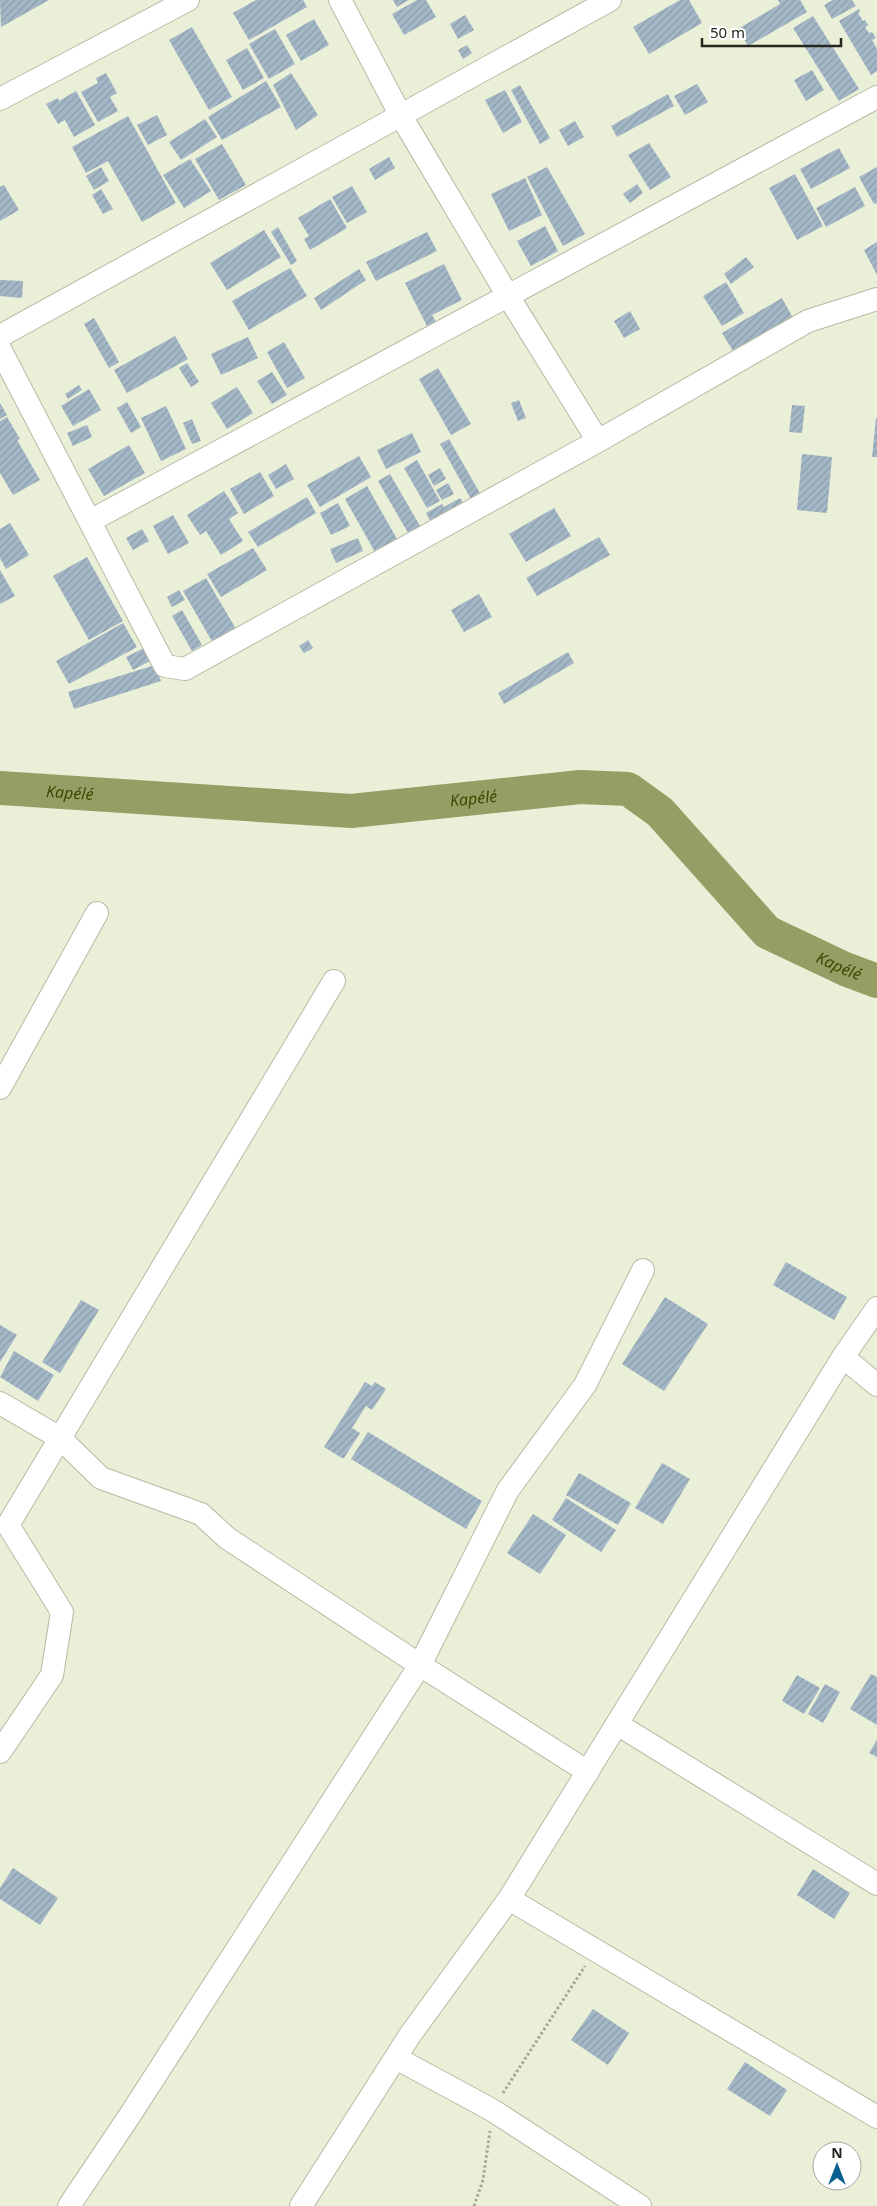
<svg xmlns="http://www.w3.org/2000/svg" width="877" height="2206" font-family="'Noto Sans',sans-serif">
<defs>
<pattern id="building-hatch" width="6" height="6" patternUnits="userSpaceOnUse" patternTransform="scale(1.25)"><rect width="6" height="6" fill="#a3b7c7"/><path d="M-1 1l2-2M0 6l6-6M5 7l2-2" fill="none" stroke="#8c9daa"/></pattern>
</defs>
<rect width="100%" height="100%" fill="#eaefd7"/>
<g fill="none" stroke-linecap="round" stroke-linejoin="round">
<path stroke="#959f65" stroke-width="34" id="s1" d="M 0,788 L 351,811 L 580,787 L 628,789 L 660,812 L 767,932 L 845,969 L 877,981"/>
</g>
<path fill="url(#building-hatch)" d="M 0,0 L 49,0 L 1,27 Z
M 256,0 L 303,0 L 307,7 L 249,40 L 233,13 Z
M 393,0 L 409,0 L 397,7 Z
M 417,0 L 426,0 L 436,17 L 404,35 L 392,14 Z
M 680,0 L 689,0 L 702,23 L 649,54 L 633,27 Z
M 778,0 L 800,0 L 807,12 L 748,46 L 738,29 L 780,4 Z
M 833,0 L 852,0 L 856,6 L 832,19 L 824,5 Z
M 859,9 L 860,12 L 858,13 L 863,21 L 865,20 L 868,25 L 865,27 L 869,33 L 872,32 L 876,38 L 872,40 L 877,49 L 877,71 L 871,75 L 839,21 Z
M 465,15 L 474,30 L 458,39 L 450,24 Z
M 813,16 L 859,89 L 839,101 L 793,28 Z
M 314,19 L 329,45 L 301,61 L 286,35 Z
M 192,27 L 232,97 L 209,110 L 169,40 Z
M 275,29 L 295,64 L 269,79 L 249,44 Z
M 467,45 L 472,53 L 463,59 L 458,50 Z
M 247,48 L 264,78 L 243,90 L 226,60 Z
M 812,70 L 824,90 L 806,101 L 794,80 Z
M 106,73 L 117,93 L 110,97 L 118,111 L 98,122 L 81,92 L 98,83 L 96,78 Z
M 291,73 L 318,115 L 296,130 L 273,85 Z
M 266,81 L 281,107 L 222,140 L 208,117 Z
M 697,84 L 708,102 L 685,115 L 674,96 Z
M 520,85 L 550,138 L 540,144 L 511,90 Z
M 505,90 L 522,122 L 503,133 L 485,100 Z
M 76,91 L 95,125 L 74,137 L 65,120 L 58,124 L 46,104 L 58,98 L 59,101 Z
M 668,94 L 674,106 L 617,137 L 611,126 Z
M 157,115 L 167,135 L 148,145 L 137,125 Z
M 128,116 L 176,203 L 142,222 L 108,161 L 86,173 L 72,147 Z
M 205,119 L 217,137 L 181,160 L 169,142 Z
M 575,121 L 584,137 L 568,146 L 559,130 Z
M 649,143 L 671,177 L 650,190 L 628,155 Z
M 222,144 L 246,185 L 219,200 L 195,159 Z
M 839,148 L 850,168 L 811,189 L 800,169 Z
M 389,157 L 395,168 L 375,180 L 369,169 Z
M 190,159 L 211,191 L 184,208 L 163,175 Z
M 101,167 L 109,181 L 94,190 L 86,176 Z
M 547,167 L 585,234 L 563,246 L 527,177 Z
M 877,167 L 877,203 L 874,204 L 859,177 Z
M 795,174 L 823,226 L 797,240 L 769,188 Z
M 525,178 L 542,215 L 509,231 L 491,194 Z
M 637,184 L 643,193 L 630,203 L 623,194 Z
M 4,185 L 19,210 L 0,221 L 0,187 Z
M 352,186 L 367,212 L 347,223 L 332,197 Z
M 855,187 L 865,206 L 826,227 L 816,208 Z
M 101,189 L 113,209 L 103,214 L 92,195 Z
M 330,199 L 347,228 L 310,250 L 304,239 L 309,236 L 298,218 Z
M 545,226 L 558,251 L 531,266 L 517,241 Z
M 278,227 L 297,261 L 291,265 L 271,232 Z
M 264,230 L 281,257 L 227,290 L 210,263 Z
M 427,232 L 437,251 L 376,281 L 366,262 Z
M 877,242 L 877,275 L 864,250 Z
M 746,257 L 754,267 L 731,284 L 724,274 Z
M 444,264 L 462,300 L 432,315 L 436,322 L 427,326 L 405,283 Z
M 290,268 L 307,296 L 249,330 L 232,301 Z
M 359,269 L 366,280 L 321,310 L 314,298 Z
M 0,280 L 23,281 L 22,298 L 0,296 Z
M 726,282 L 744,313 L 722,326 L 703,296 Z
M 782,298 L 794,320 L 735,354 L 722,333 Z
M 630,311 L 640,329 L 624,338 L 614,321 Z
M 94,318 L 119,362 L 109,368 L 84,324 Z
M 175,336 L 188,359 L 127,393 L 114,370 Z
M 248,337 L 258,358 L 221,375 L 211,354 Z
M 284,342 L 305,378 L 287,388 L 267,352 Z
M 187,363 L 199,382 L 191,387 L 179,368 Z
M 438,368 L 471,424 L 451,435 L 419,379 Z
M 272,372 L 287,395 L 272,404 L 257,381 Z
M 79,385 L 82,390 L 68,399 L 65,394 Z
M 237,387 L 253,413 L 227,429 L 211,403 Z
M 89,389 L 101,410 L 73,426 L 61,406 Z
M 519,400 L 526,418 L 518,421 L 511,403 Z
M 127,402 L 141,427 L 131,433 L 117,408 Z
M 0,403 L 7,415 L 0,419 Z
M 792,405 L 805,406 L 802,433 L 789,432 Z
M 166,406 L 186,449 L 161,461 L 141,418 Z
M 7,417 L 20,439 L 17,440 L 40,480 L 13,495 L 0,473 L 0,421 Z
M 876,418 L 877,418 L 877,457 L 872,457 Z
M 192,419 L 201,441 L 192,444 L 183,423 Z
M 87,425 L 92,437 L 73,446 L 67,433 Z
M 412,433 L 421,452 L 386,469 L 377,450 Z
M 449,439 L 481,495 L 472,501 L 440,444 Z
M 129,445 L 145,473 L 104,496 L 88,469 Z
M 802,454 L 832,457 L 827,513 L 797,510 Z
M 359,456 L 371,477 L 320,507 L 307,485 Z
M 417,460 L 440,501 L 427,508 L 404,468 Z
M 286,464 L 294,479 L 276,489 L 268,475 Z
M 440,468 L 446,479 L 434,486 L 428,475 Z
M 260,472 L 274,496 L 244,514 L 230,489 Z
M 390,474 L 423,531 L 411,538 L 378,481 Z
M 448,483 L 454,494 L 442,500 L 436,490 Z
M 367,486 L 397,539 L 375,552 L 345,499 Z
M 224,491 L 238,513 L 229,519 L 243,541 L 221,555 L 206,531 L 200,535 L 187,515 Z
M 307,497 L 316,513 L 258,547 L 248,532 Z
M 460,498 L 466,507 L 433,526 L 426,513 L 442,504 L 444,507 Z
M 338,503 L 350,526 L 331,535 L 320,513 Z
M 554,508 L 571,536 L 526,562 L 509,534 Z
M 173,515 L 189,543 L 168,554 L 153,526 Z
M 10,523 L 29,555 L 6,569 L 0,558 L 0,529 Z
M 142,529 L 149,541 L 133,550 L 126,538 Z
M 599,537 L 610,555 L 537,596 L 526,578 Z
M 358,538 L 363,551 L 336,563 L 330,549 Z
M 253,548 L 267,570 L 221,597 L 207,574 Z
M 87,557 L 123,621 L 89,640 L 53,576 Z
M 0,570 L 15,596 L 0,604 Z
M 206,578 L 236,629 L 213,643 L 183,591 Z
M 179,590 L 185,600 L 172,607 L 167,597 Z
M 479,594 L 492,617 L 464,632 L 451,610 Z
M 182,610 L 202,645 L 192,651 L 172,616 Z
M 123,623 L 137,647 L 69,684 L 56,661 Z
M 308,640 L 313,648 L 304,653 L 299,646 Z
M 144,648 L 150,661 L 133,670 L 126,657 Z
M 568,652 L 574,663 L 504,704 L 498,693 Z
M 155,665 L 161,681 L 74,709 L 68,692 Z
M 786,1262 L 847,1297 L 834,1320 L 773,1285 Z
M 665,1297 L 708,1324 L 664,1391 L 622,1364 Z
M 81,1300 L 99,1310 L 60,1373 L 42,1362 Z
M 0,1325 L 17,1335 L 0,1362 Z
M 14,1351 L 54,1375 L 38,1401 L 0,1377 Z
M 365,1382 L 372,1386 L 375,1382 L 386,1389 L 372,1410 L 366,1406 L 352,1428 L 360,1433 L 344,1458 L 342,1458 L 324,1447 Z
M 368,1432 L 482,1501 L 466,1529 L 351,1459 Z
M 662,1463 L 690,1479 L 663,1524 L 635,1508 Z
M 579,1473 L 631,1503 L 618,1525 L 566,1495 Z
M 566,1498 L 616,1530 L 601,1552 L 552,1520 Z
M 533,1514 L 566,1535 L 540,1574 L 507,1553 Z
M 871,1674 L 877,1677 L 877,1725 L 850,1709 Z
M 797,1675 L 820,1688 L 804,1714 L 782,1701 Z
M 825,1684 L 840,1692 L 823,1723 L 808,1714 Z
M 877,1740 L 877,1757 L 869,1753 Z
M 13,1868 L 58,1898 L 40,1925 L 0,1899 L 0,1888 Z
M 813,1869 L 850,1893 L 834,1919 L 797,1895 Z
M 593,2009 L 629,2033 L 608,2065 L 571,2040 Z
M 745,2062 L 787,2090 L 770,2116 L 727,2089 Z"/>
<g fill="none" stroke-linecap="round" stroke-linejoin="round">
<defs>
<path id="minor" d="M 340,0 L 401,116 L 508,296 L 598,441
M 0,99 L 188,0
M 0,336 L 610,0
M 0,349 L 165,666 L 185,669 L 598,441 L 808,321 L 877,299
M 90,521 L 877,97
M 0,1088 L 97,913
M 843,1357 L 877,1385
M 0,1403 L 60,1438 L 101,1478 L 201,1514 L 227,1538 L 420,1665 L 588,1772
M 617,1724 L 877,1884
M 0,1752 L 52,1675 L 62,1612 L 8,1525 L 334,981
M 509,1899 L 877,2117
M 396,2058 L 492,2110 L 640,2206
M 69,2206 L 132,2112 L 420,1665 L 508,1490 L 585,1385 L 643,1270
M 301,2206 L 410,2035 L 509,1899 L 843,1357 L 877,1308"/>
</defs>
<use href="#minor" stroke="#b7bba5" stroke-width="24"/>
<path stroke="#a4a795" stroke-width="3" stroke-dasharray="2.5 2.5" stroke-linecap="butt" d="M 503,2093 L 585,1966
M 474,2206 L 483,2180 L 490,2131"/>
<use href="#minor" stroke="#fff" stroke-width="22"/>
</g>
<g text-anchor="middle" stroke-width="4" stroke-linejoin="round" paint-order="stroke">
<g font-size="16" font-style="italic" fill="#414900" stroke="#fff">
<text dy="6" stroke="none"><textPath href="#s1" startOffset="70">Kapélé</textPath></text>
<text dy="6" stroke="none"><textPath href="#s1" startOffset="475">Kapélé</textPath></text>
<text dy="6" stroke="none"><textPath href="#s1" startOffset="910">Kapélé</textPath></text>
</g>
</g>
<g transform="translate(837 2166)"><circle r="24" fill="#ffffff" stroke="#a8a9a5"/>
<path d="M0-4L9 19L0 12L-9 19Z" fill="#096091"/>
<text y="-8" font-size="14" font-weight="bold" text-anchor="middle" fill="#26271f">N</text>
</g>
<path d="M702 38v8h139v-8" fill="none" stroke="#26271f" stroke-width="2.5"/>
<text x="710" y="38" font-size="15" fill="#26271f" stroke="#ffffff" stroke-width="4" paint-order="stroke">50 m</text>
</svg>
